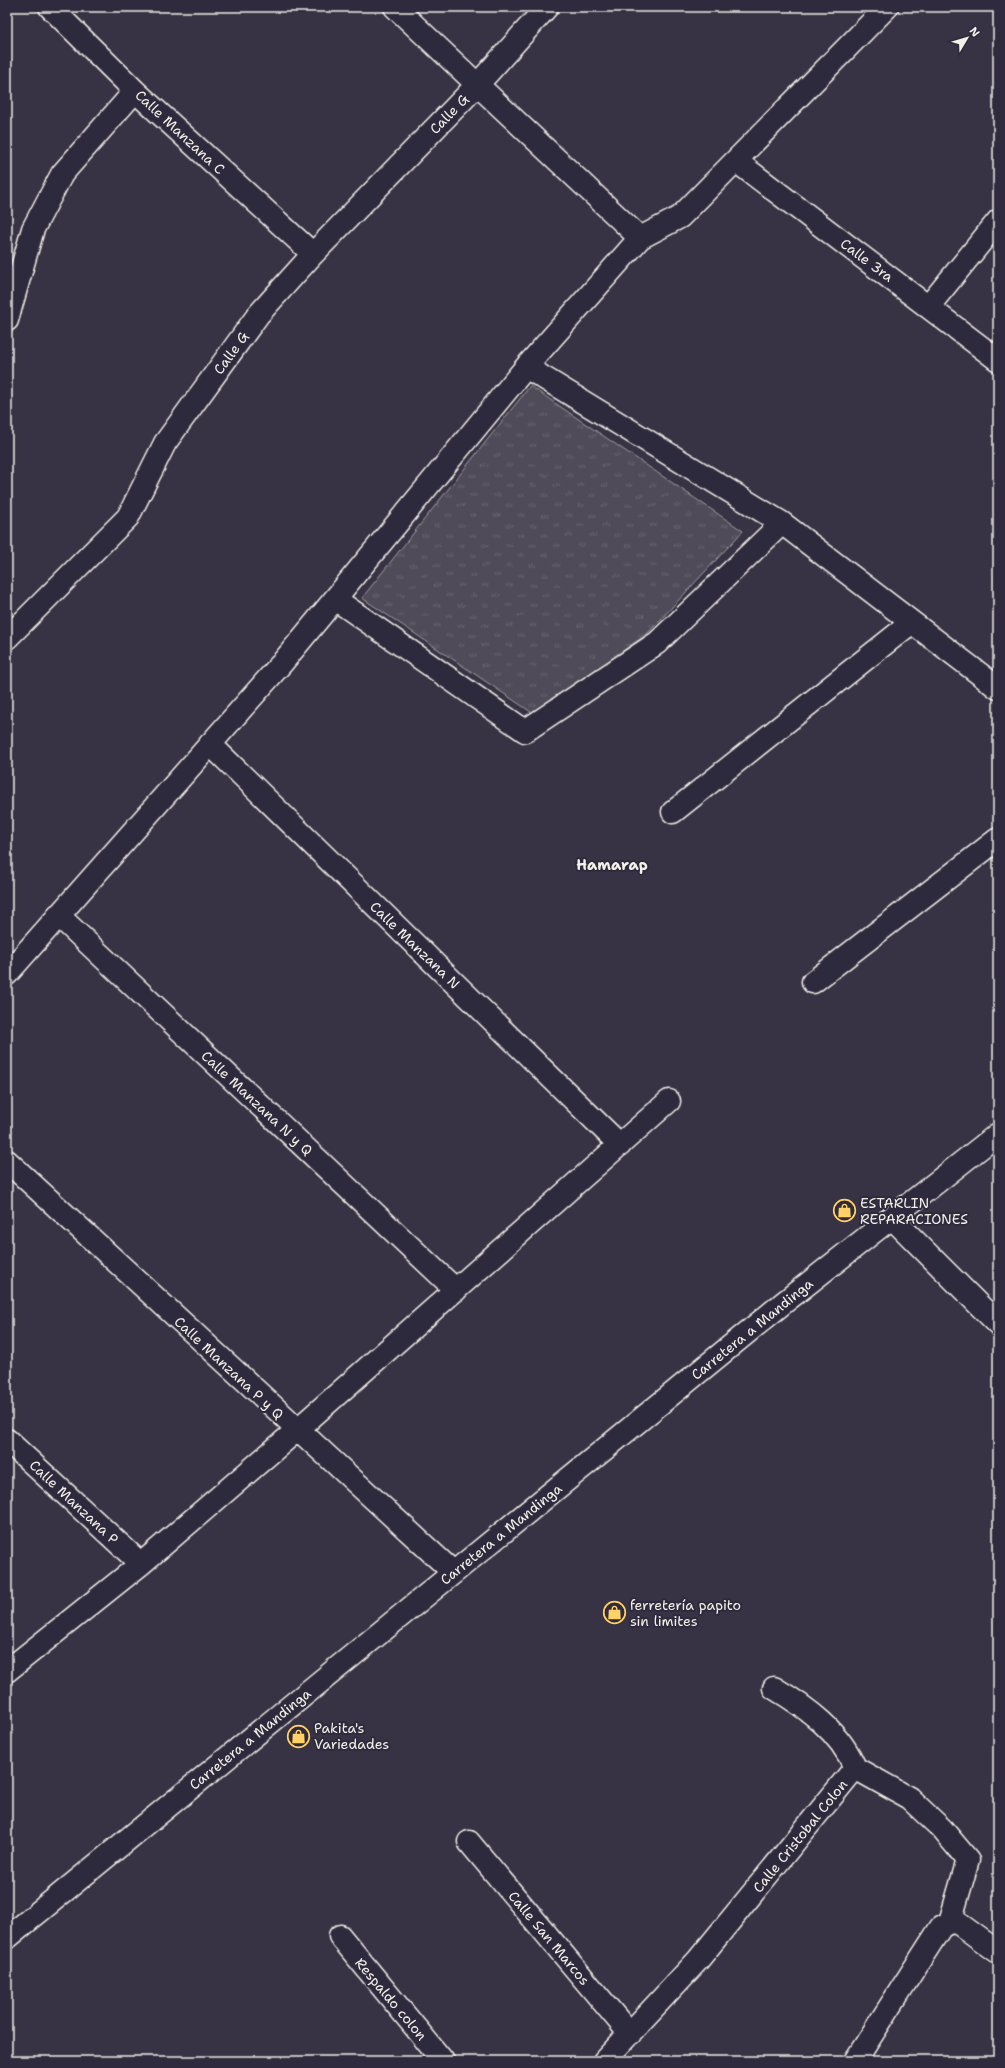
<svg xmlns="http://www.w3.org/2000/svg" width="1005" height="2068" font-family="'Shantell Sans',sans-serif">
<defs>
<pattern id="grass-tufts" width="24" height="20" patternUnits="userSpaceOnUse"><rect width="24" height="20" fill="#504b59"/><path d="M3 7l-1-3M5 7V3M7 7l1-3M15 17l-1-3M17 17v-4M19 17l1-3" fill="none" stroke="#6a6571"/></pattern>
</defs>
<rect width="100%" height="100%" fill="#373244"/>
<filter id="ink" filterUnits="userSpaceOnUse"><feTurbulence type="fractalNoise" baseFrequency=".025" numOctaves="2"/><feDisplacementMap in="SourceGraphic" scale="8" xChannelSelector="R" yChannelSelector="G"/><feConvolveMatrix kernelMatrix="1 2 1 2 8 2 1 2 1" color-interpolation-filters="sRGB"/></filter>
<g filter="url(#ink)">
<path fill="url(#grass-tufts)" stroke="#a29ea0" d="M 530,386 L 743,531 L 648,633 L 534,714 L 362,598 Z"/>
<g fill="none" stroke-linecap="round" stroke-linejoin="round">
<defs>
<path id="street" d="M 50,7 L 135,91 L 313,254
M 395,7 L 640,238
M 736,161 L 998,360
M 928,307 L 998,221
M 7,320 L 33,229 L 62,174 L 135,91
M 526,367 L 782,523 L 998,688
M 335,599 L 525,731 L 657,643 L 782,523
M 7,638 L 128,517 L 165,443 L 258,315 L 313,254 L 478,84 L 547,7
M 210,744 L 620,1145
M 673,812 L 911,623
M 58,915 L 456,1290
M 7,974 L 282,663 L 526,367 L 640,238 L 680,217 L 887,7
M 813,982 L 998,839
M 7,1161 L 453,1572
M 892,1218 L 998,1324
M 7,1440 L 141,1564
M 7,1671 L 141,1564 L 297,1430 L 669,1101
M 774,1688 C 806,1707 841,1732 855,1768
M 469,1842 L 630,2034
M 950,1922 L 958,1923 L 998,1952
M 340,1936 L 443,2061
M 604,2061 L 698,1960 L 855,1768 L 909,1798 L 942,1829 L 968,1860 L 950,1922
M 855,2061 L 941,1927 L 950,1922"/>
<path id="secondary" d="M 7,1938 L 782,1304 L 998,1134"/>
</defs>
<use href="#street" stroke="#f4f1e8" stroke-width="25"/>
<use href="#secondary" stroke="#f4f1e8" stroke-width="25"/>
<use href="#street" stroke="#2f2a3d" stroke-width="22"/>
<use href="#secondary" stroke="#2f2a3d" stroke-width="22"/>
</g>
</g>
<defs>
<symbol id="shop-ring" viewBox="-11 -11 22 22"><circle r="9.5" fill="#2f2a3d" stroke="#ffd166" stroke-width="1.5"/><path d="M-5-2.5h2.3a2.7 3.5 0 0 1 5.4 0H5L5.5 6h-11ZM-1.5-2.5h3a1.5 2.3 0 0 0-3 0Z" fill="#ffd166"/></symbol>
</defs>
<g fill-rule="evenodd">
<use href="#shop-ring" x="832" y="1198" width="25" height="25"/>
<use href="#shop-ring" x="602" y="1600" width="25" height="25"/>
<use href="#shop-ring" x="286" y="1724" width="25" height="25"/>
</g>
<g text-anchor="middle" stroke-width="4" stroke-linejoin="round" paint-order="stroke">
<g font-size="14" fill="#f4f1e8" stroke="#2f2a3d">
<text transform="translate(449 114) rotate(-46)" y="5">Calle G</text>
<text transform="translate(180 132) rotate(43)" y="5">Calle Manzana C</text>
<text transform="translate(867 260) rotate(37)" y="5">Calle 3ra</text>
<text transform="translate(231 353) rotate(-54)" y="5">Calle G</text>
<text transform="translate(415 945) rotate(44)" y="5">Calle Manzana N</text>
<text transform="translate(257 1103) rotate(43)" y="5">Calle Manzana N y Q</text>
<text transform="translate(752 1329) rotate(-39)" y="5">Carretera a Mandinga</text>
<text transform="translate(229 1368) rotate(43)" y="5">Calle Manzana P y Q</text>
<text transform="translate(74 1502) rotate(43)" y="5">Calle Manzana P</text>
<text transform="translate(501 1534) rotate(-39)" y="5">Carretera a Mandinga</text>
<text transform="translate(250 1739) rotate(-39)" y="5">Carretera a Mandinga</text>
<text transform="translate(800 1836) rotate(-51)" y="5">Calle Cristobal Colon</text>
<text transform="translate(549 1938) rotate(50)" y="5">Calle San Marcos</text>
<text transform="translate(391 1999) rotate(50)" y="5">Respaldo colon</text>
</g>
<g font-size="14" fill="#f4f1e8" stroke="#2f2a3d" text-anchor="start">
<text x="860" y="1208">ESTARLIN<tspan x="860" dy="16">REPARACIONES</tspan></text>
<text x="630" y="1610">ferretería papito<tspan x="630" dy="16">sin limites</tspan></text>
<text x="314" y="1733">Pakita's<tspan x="314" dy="16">Variedades</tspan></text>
</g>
<g font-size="15" font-weight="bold" fill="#f4f1e8" stroke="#2f2a3d">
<text x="612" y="870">Hamarap</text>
</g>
</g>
<rect width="1005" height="2068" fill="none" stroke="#2f2a3d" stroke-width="24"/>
<rect x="12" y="12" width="981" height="2044" fill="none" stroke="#f4f1e8" stroke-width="1.5" filter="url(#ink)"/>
<g transform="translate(967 38) rotate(52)" stroke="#2f2a3d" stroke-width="3" paint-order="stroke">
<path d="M0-3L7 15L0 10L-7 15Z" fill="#f4f1e8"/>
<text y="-6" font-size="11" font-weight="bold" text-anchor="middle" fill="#f4f1e8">N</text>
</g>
</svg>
